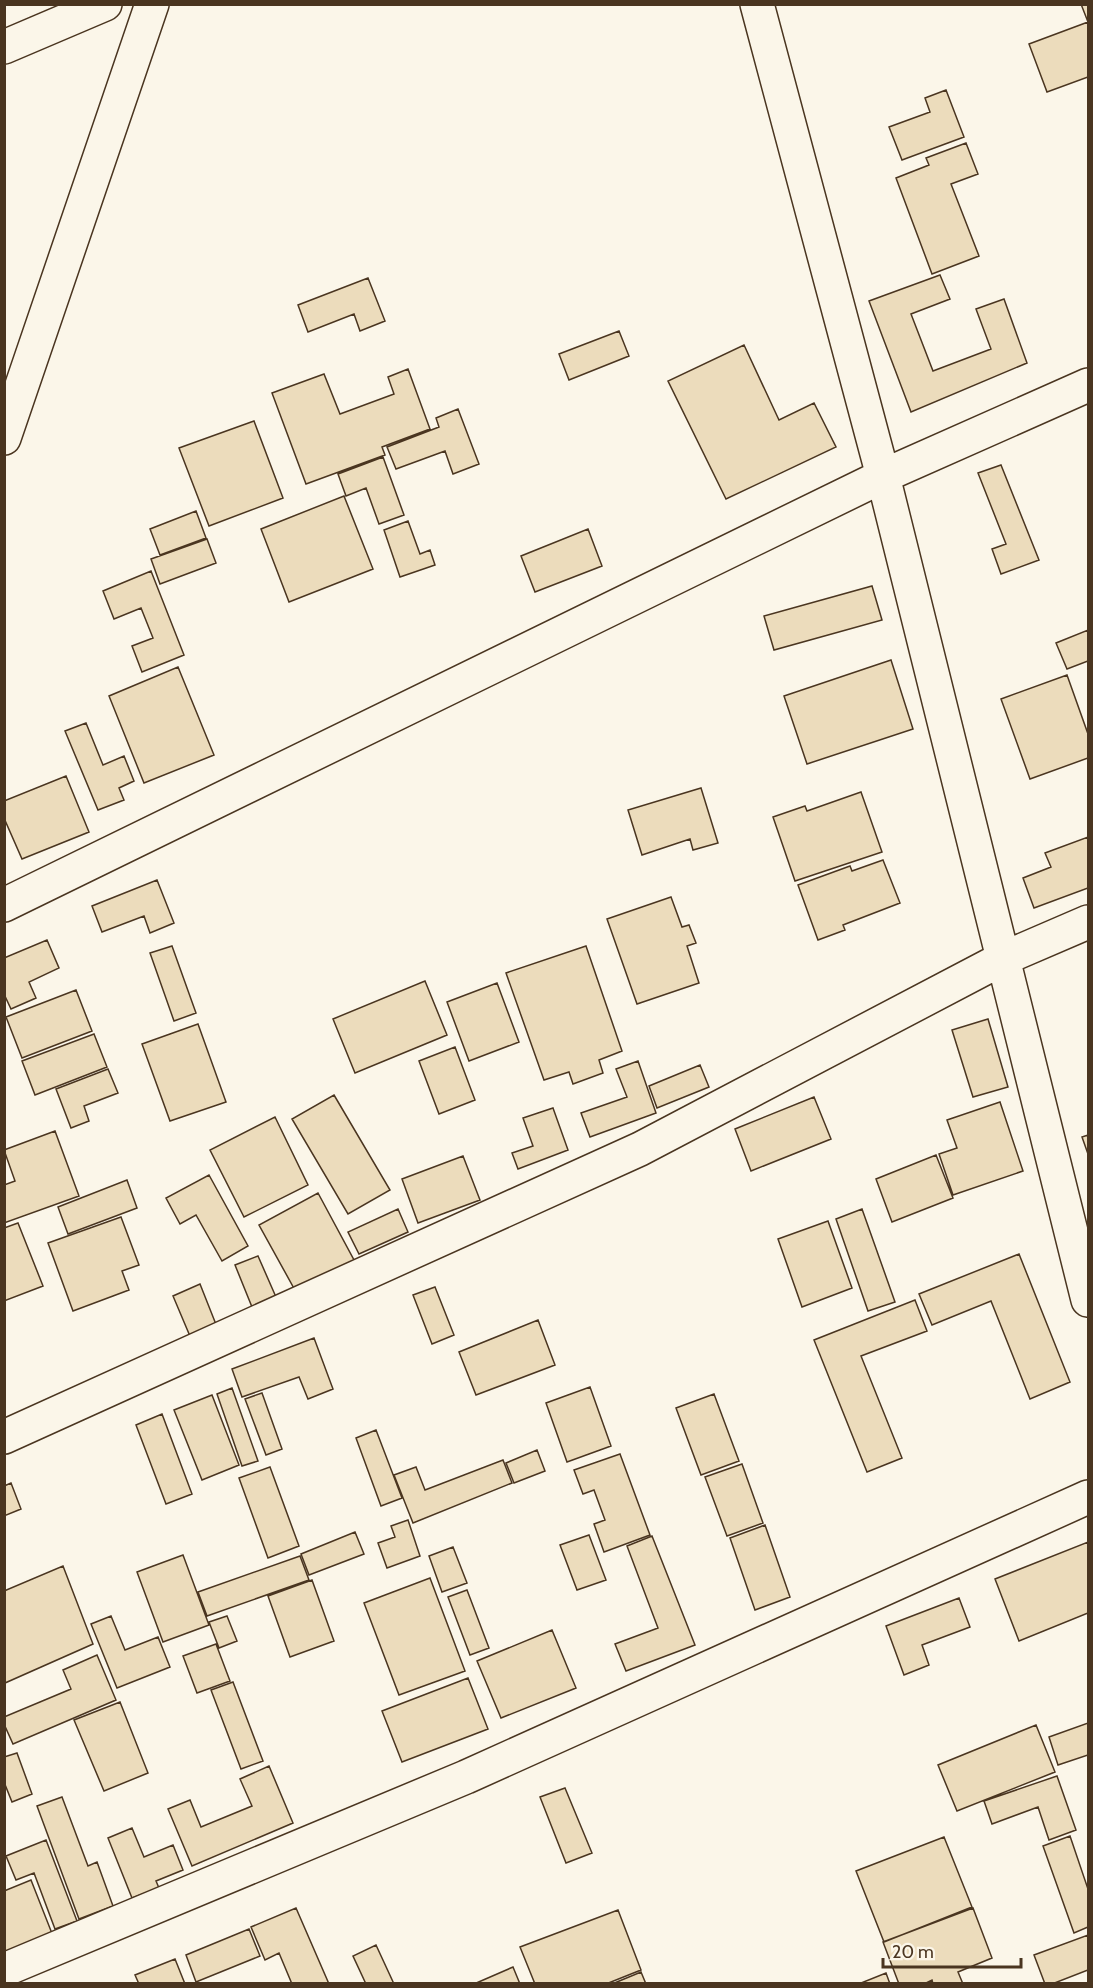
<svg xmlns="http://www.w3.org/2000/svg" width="1093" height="1988" font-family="Cabin,sans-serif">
<rect width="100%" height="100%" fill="#fbf6e9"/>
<path fill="#ecdcbc" stroke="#4a3520" stroke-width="1.5" d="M 1081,4 L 1088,4 L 1088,77 L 1047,92 L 1029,44 L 1088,22 Z
M 946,90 L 964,137 L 902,160 L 889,127 L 930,112 L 925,98 Z
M 966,143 L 978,174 L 951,184 L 979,256 L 932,274 L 896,178 L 929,165 L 926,158 Z
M 940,275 L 950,299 L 911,314 L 933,371 L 991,349 L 976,309 L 1004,299 L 1027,363 L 911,412 L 869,301 Z
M 368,278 L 385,321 L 360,331 L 354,314 L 308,332 L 298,305 Z
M 619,331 L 629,356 L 569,380 L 559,354 Z
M 744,345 L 779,420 L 814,403 L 836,447 L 726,499 L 668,381 Z
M 408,369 L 430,429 L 382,447 L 385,455 L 306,484 L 272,393 L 324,374 L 340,414 L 394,394 L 388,377 Z
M 458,409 L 479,464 L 453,474 L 445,451 L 396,469 L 387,447 L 439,427 L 436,418 Z
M 254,421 L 283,498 L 209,526 L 179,448 Z
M 383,457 L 404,515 L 379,524 L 366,488 L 346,496 L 338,474 Z
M 1001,465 L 1039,560 L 1001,574 L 992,549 L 1006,544 L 978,473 Z
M 344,496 L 373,569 L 289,602 L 261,529 Z
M 196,511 L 206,538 L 160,555 L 150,529 Z
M 408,521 L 420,554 L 430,550 L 435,565 L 400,577 L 384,530 Z
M 588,529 L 602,566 L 535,592 L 521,556 Z
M 207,539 L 216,563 L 160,584 L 151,559 Z
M 151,571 L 184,655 L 142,672 L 132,646 L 153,638 L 141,608 L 114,619 L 103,591 Z
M 872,586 L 882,620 L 774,650 L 764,616 Z
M 1088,630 L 1088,661 L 1067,669 L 1056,643 Z
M 891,660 L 913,729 L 807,764 L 784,696 Z
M 178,667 L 214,755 L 144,783 L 109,696 Z
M 1067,675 L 1088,734 L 1088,758 L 1030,779 L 1001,699 Z
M 86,723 L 103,765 L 124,756 L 134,781 L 119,788 L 124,800 L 98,810 L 65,731 Z
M 66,776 L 89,832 L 22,859 L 4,818 L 4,801 Z
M 701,788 L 718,843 L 693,850 L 690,839 L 642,855 L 628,810 Z
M 861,792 L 882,852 L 795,881 L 773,817 L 805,806 L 807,811 Z
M 1088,837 L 1088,888 L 1034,908 L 1023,878 L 1051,867 L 1045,853 Z
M 883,860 L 900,903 L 843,925 L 845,930 L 818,940 L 798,885 L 850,866 L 852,871 Z
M 157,880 L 174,923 L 150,933 L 144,916 L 102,932 L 92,906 Z
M 671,897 L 682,927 L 689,925 L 696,943 L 687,946 L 699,983 L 637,1004 L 607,919 Z
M 47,940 L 59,968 L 29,982 L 36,998 L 11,1009 L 4,994 L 4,958 Z
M 172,946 L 196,1013 L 174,1021 L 150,953 Z
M 586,946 L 622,1051 L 599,1060 L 603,1073 L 573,1084 L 569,1072 L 544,1080 L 506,973 Z
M 425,981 L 447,1035 L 355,1073 L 333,1019 Z
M 497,983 L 519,1042 L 469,1061 L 447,1002 Z
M 76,990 L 92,1031 L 22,1058 L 6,1017 Z
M 988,1019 L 1008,1087 L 973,1097 L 952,1030 Z
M 198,1024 L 226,1102 L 170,1121 L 142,1044 Z
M 94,1034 L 107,1067 L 35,1095 L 22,1061 Z
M 455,1047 L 475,1100 L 439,1114 L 419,1061 Z
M 638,1061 L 656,1113 L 590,1137 L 581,1113 L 627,1097 L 616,1069 Z
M 700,1065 L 709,1087 L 657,1108 L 649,1086 Z
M 108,1069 L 118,1093 L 84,1106 L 89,1121 L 71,1128 L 56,1089 Z
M 334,1095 L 390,1190 L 348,1214 L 292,1119 Z
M 814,1097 L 831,1139 L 751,1171 L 735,1129 Z
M 1000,1102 L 1023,1171 L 953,1195 L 939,1154 L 957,1148 L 947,1120 Z
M 553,1108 L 568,1150 L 518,1169 L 512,1153 L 533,1146 L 523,1118 Z
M 275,1117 L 308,1185 L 244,1217 L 210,1150 Z
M 55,1131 L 79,1196 L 4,1223 L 4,1185 L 15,1181 L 4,1150 Z
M 1088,1135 L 1088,1154 L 1082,1137 Z
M 936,1155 L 953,1198 L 892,1222 L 876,1179 Z
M 463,1156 L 480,1200 L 418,1223 L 402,1179 Z
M 209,1175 L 248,1246 L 222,1261 L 196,1215 L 180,1224 L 166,1198 Z
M 127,1180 L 137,1208 L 68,1234 L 58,1207 Z
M 318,1193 L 354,1260 L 296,1292 L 259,1225 Z
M 398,1209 L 408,1232 L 359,1254 L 348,1232 Z
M 862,1209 L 895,1302 L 868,1311 L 836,1219 Z
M 121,1217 L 139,1265 L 122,1271 L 129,1290 L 73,1311 L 48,1243 Z
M 828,1221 L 852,1288 L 802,1307 L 778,1239 Z
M 18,1223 L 43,1286 L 4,1301 L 4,1228 Z
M 1019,1254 L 1070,1382 L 1030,1399 L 991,1301 L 932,1325 L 919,1294 Z
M 258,1256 L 276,1297 L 252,1307 L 235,1265 Z
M 200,1284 L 221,1337 L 195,1348 L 173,1296 Z
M 435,1287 L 454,1335 L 432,1344 L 413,1295 Z
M 915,1300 L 927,1331 L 861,1356 L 902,1458 L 867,1472 L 814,1340 Z
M 538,1320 L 555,1365 L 476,1395 L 459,1352 Z
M 314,1338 L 333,1389 L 308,1399 L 299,1377 L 242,1397 L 232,1369 Z
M 590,1387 L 611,1446 L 567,1462 L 546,1403 Z
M 232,1388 L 258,1461 L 242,1466 L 217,1394 Z
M 262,1393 L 282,1449 L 266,1455 L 245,1399 Z
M 714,1394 L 739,1461 L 701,1475 L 676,1408 Z
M 212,1395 L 239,1465 L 202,1480 L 174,1410 Z
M 162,1414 L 192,1494 L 166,1504 L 136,1425 Z
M 376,1430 L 402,1498 L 381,1506 L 356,1438 Z
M 537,1450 L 545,1471 L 514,1483 L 506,1463 Z
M 620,1454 L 650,1535 L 604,1552 L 594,1524 L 605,1520 L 594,1490 L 583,1494 L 574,1470 Z
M 503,1460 L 512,1483 L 413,1523 L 394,1475 L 416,1467 L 425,1490 Z
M 742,1464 L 763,1523 L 727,1536 L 705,1477 Z
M 270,1467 L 299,1546 L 268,1558 L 239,1478 Z
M 11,1483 L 21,1509 L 4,1516 L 4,1486 Z
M 408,1520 L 420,1556 L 387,1568 L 378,1543 L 395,1537 L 391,1526 Z
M 765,1525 L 790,1597 L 755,1610 L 730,1538 Z
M 355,1532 L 364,1554 L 309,1575 L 301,1554 Z
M 589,1535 L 606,1580 L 577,1590 L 560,1545 Z
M 652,1536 L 695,1645 L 626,1671 L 615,1644 L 658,1628 L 627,1546 Z
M 1088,1542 L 1088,1613 L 1019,1641 L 995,1579 Z
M 453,1547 L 467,1583 L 442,1592 L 429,1556 Z
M 183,1555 L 209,1625 L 163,1642 L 137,1572 Z
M 300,1556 L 309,1580 L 207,1616 L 198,1592 Z
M 63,1566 L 93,1644 L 5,1683 L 4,1591 Z
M 430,1578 L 465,1671 L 399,1695 L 364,1603 Z
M 312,1580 L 334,1641 L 290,1657 L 268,1596 Z
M 467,1590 L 489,1648 L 470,1655 L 448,1597 Z
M 959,1598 L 970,1627 L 922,1645 L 929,1665 L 904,1675 L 886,1626 Z
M 111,1616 L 125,1650 L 158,1637 L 170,1667 L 117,1688 L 91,1624 Z
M 227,1616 L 237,1641 L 219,1648 L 209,1622 Z
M 552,1630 L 576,1688 L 501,1718 L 477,1661 Z
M 216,1644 L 230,1681 L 197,1693 L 183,1656 Z
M 97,1655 L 116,1700 L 13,1744 L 4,1724 L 4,1717 L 71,1689 L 63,1670 Z
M 468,1678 L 488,1729 L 402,1762 L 382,1711 Z
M 233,1682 L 263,1761 L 241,1769 L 211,1690 Z
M 120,1702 L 148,1773 L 104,1791 L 74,1720 Z
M 1088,1723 L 1088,1755 L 1058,1765 L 1049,1737 Z
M 1036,1725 L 1055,1772 L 957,1811 L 938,1765 Z
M 17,1753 L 32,1794 L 12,1802 L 4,1782 L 4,1757 Z
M 269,1766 L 293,1823 L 192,1866 L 168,1809 L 190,1800 L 201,1827 L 252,1806 L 240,1779 Z
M 1057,1776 L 1076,1830 L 1049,1840 L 1038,1807 L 992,1824 L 984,1801 Z
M 565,1788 L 592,1853 L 566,1863 L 540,1797 Z
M 62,1797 L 88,1866 L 97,1862 L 113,1906 L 79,1919 L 37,1806 Z
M 132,1828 L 144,1857 L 173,1845 L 183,1870 L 156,1881 L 159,1888 L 132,1898 L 108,1838 Z
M 1070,1836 L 1088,1889 L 1088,1927 L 1074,1933 L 1043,1846 Z
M 944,1837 L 972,1907 L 884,1942 L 856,1871 Z
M 46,1840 L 77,1921 L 55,1929 L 34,1873 L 16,1880 L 6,1856 Z
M 31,1880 L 53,1936 L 4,1955 L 4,1891 Z
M 296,1908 L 329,1984 L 292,1984 L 279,1953 L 265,1960 L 251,1927 Z
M 973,1908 L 992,1958 L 958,1972 L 963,1984 L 933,1984 L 932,1980 L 924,1984 L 899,1984 L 883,1942 Z
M 618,1910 L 641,1970 L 606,1984 L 535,1984 L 520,1947 Z
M 249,1929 L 260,1956 L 196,1982 L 186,1955 Z
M 1088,1935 L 1088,1970 L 1052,1984 L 1045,1984 L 1034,1955 Z
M 376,1945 L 394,1984 L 366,1984 L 353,1956 Z
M 175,1959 L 185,1984 L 139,1984 L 135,1975 Z
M 513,1967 L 520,1984 L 474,1984 Z
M 641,1972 L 646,1984 L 612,1984 Z
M 886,1973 L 890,1984 L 861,1984 L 861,1983 Z"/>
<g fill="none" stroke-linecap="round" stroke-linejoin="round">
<defs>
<path id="minor" d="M 757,4 L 883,476 L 1088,1300
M 4,47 L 105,4
M 4,438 L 152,4
M 4,905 L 883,476 L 1088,385
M 4,1437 L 640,1149 L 1002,959 L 1088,922
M 4,1970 L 466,1777 L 1088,1497"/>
</defs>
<use href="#minor" stroke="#4a3520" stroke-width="36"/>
<use href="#minor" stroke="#fbf6e9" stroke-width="33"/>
</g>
<rect width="1093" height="1988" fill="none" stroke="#4a3520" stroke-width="12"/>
<path d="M883 1958v9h138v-9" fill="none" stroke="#4a3520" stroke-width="3"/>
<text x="892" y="1958" font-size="18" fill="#4a3520" stroke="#fbf6e9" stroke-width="4.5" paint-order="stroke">20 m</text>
</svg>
